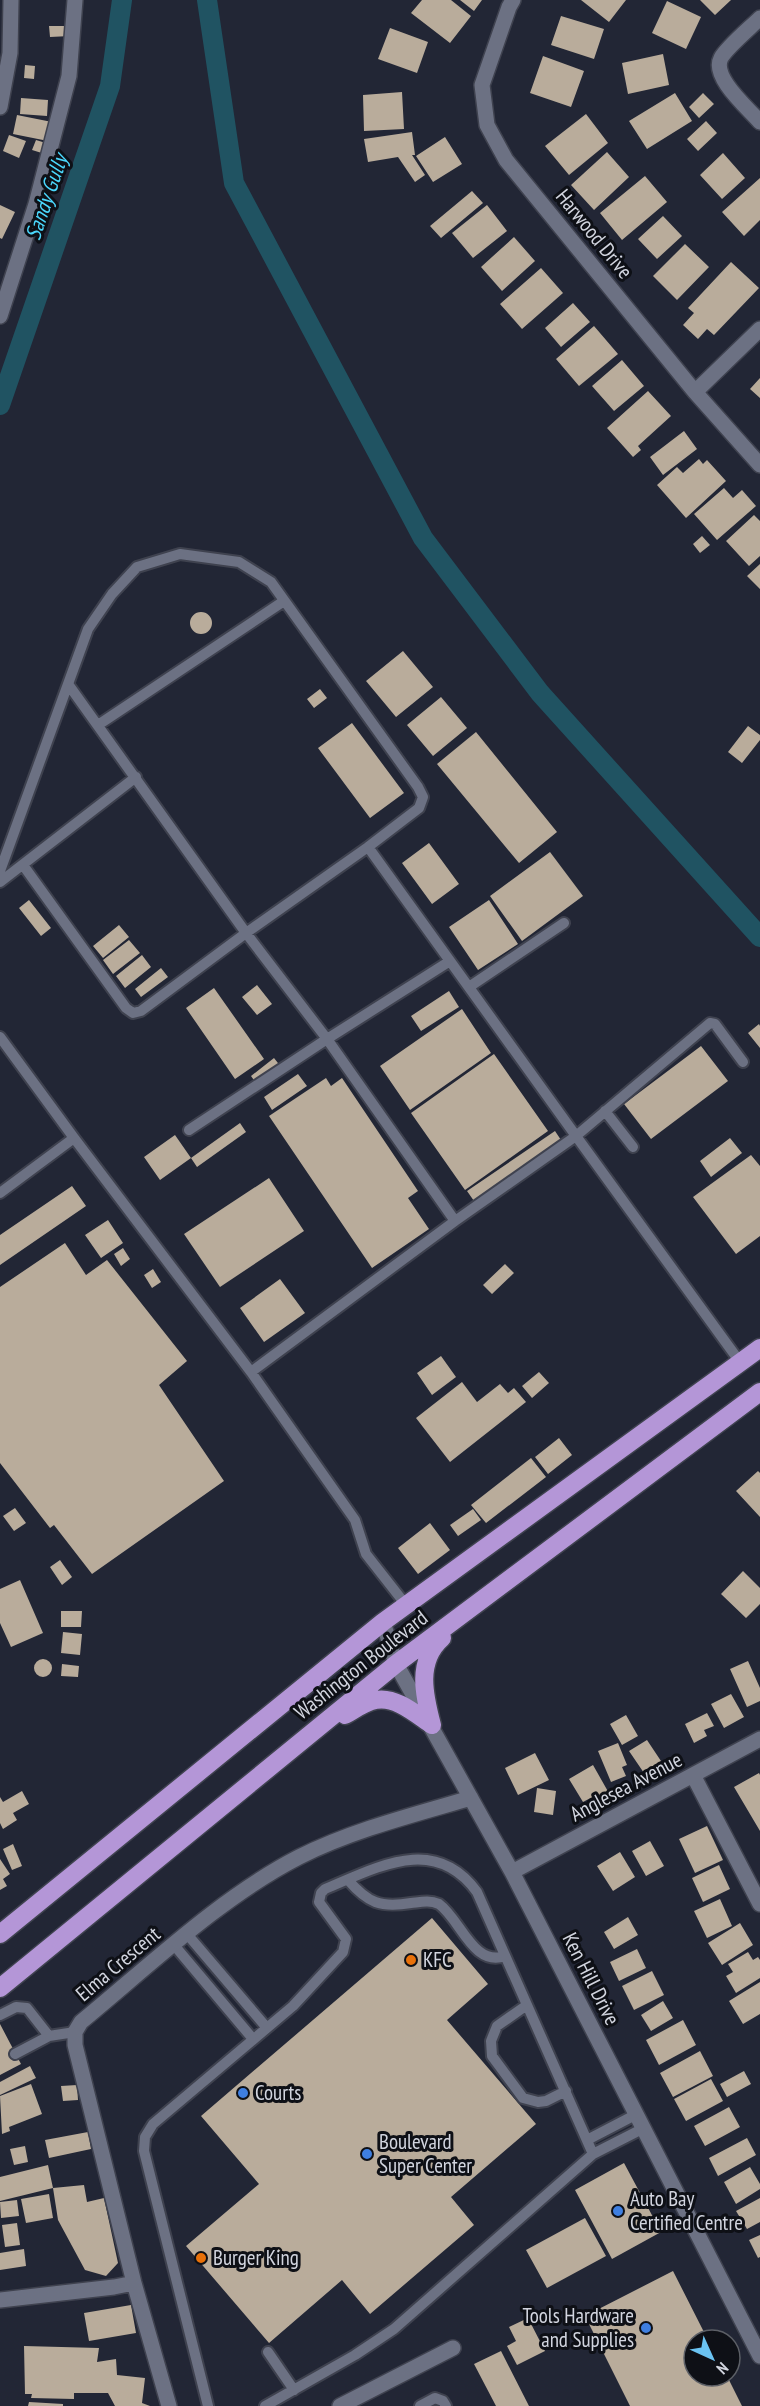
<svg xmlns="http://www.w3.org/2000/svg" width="760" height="2406" font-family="'PT Sans Narrow',sans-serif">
<rect width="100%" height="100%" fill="#222635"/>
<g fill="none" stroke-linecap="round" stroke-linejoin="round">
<path stroke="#205362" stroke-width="20" d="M 207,0 L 234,183 L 423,538 L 540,693 L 760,937
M 0,405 L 110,86 L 122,0"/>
</g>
<path fill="#b9ac9b" d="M 422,0 L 451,0 L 471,16 L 450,43 L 411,13 Z
M 460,0 L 482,0 L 474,11 Z
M 581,0 L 626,0 L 609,22 Z
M 700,0 L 731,0 L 715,15 Z
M 667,1 L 701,17 L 686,49 L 652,33 Z
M 561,16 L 604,29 L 594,59 L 551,45 Z
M 49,26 L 70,26 L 70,36 L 50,37 Z
M 390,28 L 428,42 L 417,73 L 378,59 Z
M 663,54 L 669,85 L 628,94 L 622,63 Z
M 543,56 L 584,71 L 571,107 L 530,93 Z
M 25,65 L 35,66 L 34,79 L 24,78 Z
M 402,92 L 404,129 L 364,131 L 363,95 Z
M 675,93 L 692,121 L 647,149 L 629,121 Z
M 703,93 L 714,104 L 699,118 L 689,107 Z
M 21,98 L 48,100 L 47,116 L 20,114 Z
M 586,114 L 608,143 L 569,175 L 545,146 Z
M 17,115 L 52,122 L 48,141 L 13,134 Z
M 706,121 L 717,133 L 698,151 L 687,139 Z
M 412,132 L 415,155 L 412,155 L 425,175 L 415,182 L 398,157 L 368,162 L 364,139 Z
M 9,135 L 26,141 L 19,158 L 3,151 Z
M 445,137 L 462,164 L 433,182 L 416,156 Z
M 36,140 L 49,144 L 45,154 L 32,150 Z
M 607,152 L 629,177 L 594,210 L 571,185 Z
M 723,153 L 745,178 L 722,199 L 700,175 Z
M 645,176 L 667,202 L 622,240 L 600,213 Z
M 760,178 L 760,220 L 744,236 L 722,212 Z
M 472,191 L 483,203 L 441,238 L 430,226 Z
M 0,205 L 15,212 L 2,239 L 0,238 Z
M 487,205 L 507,231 L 473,258 L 452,233 Z
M 663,216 L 682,236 L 657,259 L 638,239 Z
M 514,237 L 535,261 L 502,291 L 481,267 Z
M 685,244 L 709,267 L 677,300 L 653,276 Z
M 731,262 L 759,288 L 714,335 L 707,329 L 698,339 L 683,325 L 694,313 L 688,308 Z
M 541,268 L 563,293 L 522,329 L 500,304 Z
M 573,303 L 590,322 L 561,347 L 545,328 Z
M 594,326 L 618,354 L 579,386 L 556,359 Z
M 622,360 L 644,386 L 614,411 L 592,386 Z
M 760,378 L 760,398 L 750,389 Z
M 648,391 L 671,416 L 638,446 L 641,450 L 633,457 L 607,428 Z
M 684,431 L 697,449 L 663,475 L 650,457 Z
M 699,459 L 703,464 L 707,460 L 726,481 L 686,518 L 657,485 L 677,467 L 683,473 Z
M 724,488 L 733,498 L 742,490 L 756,506 L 717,540 L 694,514 Z
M 754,515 L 760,521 L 760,556 L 749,566 L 726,541 Z
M 702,536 L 710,545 L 700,553 L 693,544 Z
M 760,564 L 760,589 L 747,576 Z
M190 623a11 11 0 1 1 22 0a11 11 0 1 1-22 0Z
M 403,651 L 433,687 L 396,717 L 366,681 Z
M 320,689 L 327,698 L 314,708 L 307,699 Z
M 441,697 L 467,728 L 433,756 L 407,725 Z
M 352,723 L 404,793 L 370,818 L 318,748 Z
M 748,726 L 760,735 L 760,740 L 742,763 L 728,752 Z
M 476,732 L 557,832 L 519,863 L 437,764 Z
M 429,843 L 459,884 L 432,904 L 402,863 Z
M 550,852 L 583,896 L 522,941 L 490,896 Z
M 29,900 L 51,928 L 41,936 L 19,908 Z
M 489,900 L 518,944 L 478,970 L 449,927 Z
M 119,925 L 129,937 L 103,958 L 93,946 Z
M 129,940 L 140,953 L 113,974 L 103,960 Z
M 142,955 L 151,967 L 125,988 L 116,976 Z
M 161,968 L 168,977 L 141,997 L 135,989 Z
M 257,985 L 272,1004 L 257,1015 L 242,997 Z
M 214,988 L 264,1059 L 235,1079 L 186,1008 Z
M 449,991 L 459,1007 L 421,1031 L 411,1016 Z
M 462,1009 L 491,1053 L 410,1110 L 380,1066 Z
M 759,1024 L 760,1026 L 760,1048 L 748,1033 Z
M 701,1046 L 728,1081 L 651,1139 L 624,1104 Z
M 494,1054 L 548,1131 L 465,1190 L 411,1113 Z
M 274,1058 L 285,1072 L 261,1090 L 251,1076 Z
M 298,1074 L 307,1086 L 272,1110 L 264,1097 Z
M 326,1078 L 331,1086 L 342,1078 L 418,1191 L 408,1198 L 429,1229 L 372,1268 L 269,1116 Z
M 240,1123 L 246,1132 L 197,1167 L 191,1158 Z
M 555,1131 L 561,1140 L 474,1201 L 467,1191 Z
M 175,1135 L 191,1158 L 160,1180 L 144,1157 Z
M 730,1138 L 742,1153 L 711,1177 L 700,1161 Z
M 751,1155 L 760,1166 L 760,1236 L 736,1254 L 693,1197 Z
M 269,1178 L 304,1231 L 220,1287 L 184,1234 Z
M 72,1186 L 86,1206 L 0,1265 L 0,1235 Z
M 108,1220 L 123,1243 L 101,1258 L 85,1235 Z
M 65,1243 L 86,1275 L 107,1260 L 187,1361 L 159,1385 L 224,1481 L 92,1574 L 54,1525 L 50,1528 L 0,1463 L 0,1287 Z
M 123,1248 L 130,1259 L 121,1266 L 114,1254 Z
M 505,1264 L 514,1273 L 492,1294 L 483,1285 Z
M 153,1269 L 161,1282 L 152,1288 L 144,1275 Z
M 280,1279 L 305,1313 L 264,1342 L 240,1308 Z
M 441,1356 L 456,1377 L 432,1395 L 417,1373 Z
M 539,1372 L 549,1383 L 532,1398 L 522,1386 Z
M 462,1382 L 477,1402 L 500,1384 L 508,1393 L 514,1388 L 526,1402 L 450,1462 L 416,1418 Z
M 559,1438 L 572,1455 L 548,1474 L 535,1457 Z
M 531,1458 L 546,1477 L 486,1523 L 471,1505 Z
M 758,1471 L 760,1473 L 760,1517 L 736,1491 Z
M 15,1508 L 26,1523 L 14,1531 L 3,1516 Z
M 473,1509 L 481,1520 L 458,1536 L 450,1525 Z
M 430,1523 L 450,1550 L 418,1574 L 398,1548 Z
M 60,1560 L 72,1577 L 62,1585 L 50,1567 Z
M 743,1571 L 760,1588 L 760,1604 L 746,1618 L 721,1594 Z
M 20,1580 L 43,1633 L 11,1647 L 0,1623 L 0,1589 Z
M 61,1611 L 82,1611 L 81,1627 L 61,1627 Z
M 63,1632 L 82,1634 L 80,1655 L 61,1653 Z
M34 1668a9 9 0 1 1 18 0a9 9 0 1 1-18 0Z
M 748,1661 L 760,1688 L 760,1701 L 747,1707 L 730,1669 Z
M 62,1664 L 79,1666 L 78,1677 L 61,1676 Z
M 731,1694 L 744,1717 L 724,1728 L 711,1704 Z
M 707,1713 L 714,1726 L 704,1730 L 707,1736 L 694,1743 L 685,1724 Z
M 626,1715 L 638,1736 L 622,1745 L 610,1724 Z
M 647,1740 L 661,1761 L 644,1773 L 629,1751 Z
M 618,1743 L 627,1765 L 622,1767 L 626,1776 L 611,1782 L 598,1751 Z
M 535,1753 L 549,1780 L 518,1795 L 505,1768 Z
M 593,1765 L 610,1795 L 601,1800 L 598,1794 L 583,1802 L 569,1779 Z
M 759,1773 L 760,1775 L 760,1831 L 734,1787 Z
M 537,1788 L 556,1791 L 553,1815 L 534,1812 Z
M 22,1791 L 29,1804 L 13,1813 L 17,1820 L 3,1829 L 0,1823 L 0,1797 L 3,1802 Z
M 707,1826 L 723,1860 L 695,1873 L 679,1839 Z
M 650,1841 L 664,1866 L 646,1876 L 632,1851 Z
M 13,1844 L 22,1866 L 12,1870 L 3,1849 Z
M 620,1852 L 635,1877 L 613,1891 L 597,1866 Z
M 0,1859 L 10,1874 L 3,1879 L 7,1886 L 0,1890 Z
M 719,1865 L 730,1889 L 703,1902 L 692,1878 Z
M 720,1899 L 732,1926 L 707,1938 L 694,1911 Z
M 628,1917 L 638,1935 L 614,1949 L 604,1932 Z
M 432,1918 L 488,1984 L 447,2020 L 536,2124 L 451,2197 L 474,2225 L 370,2314 L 342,2280 L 269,2343 L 186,2246 L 259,2184 L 201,2116 Z
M 740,1923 L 753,1945 L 722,1965 L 708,1943 Z
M 637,1949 L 646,1968 L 619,1981 L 610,1962 Z
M 748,1952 L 753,1960 L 758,1957 L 760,1960 L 760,1978 L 736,1993 L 726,1976 L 733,1972 L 728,1964 Z
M 652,1971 L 664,1995 L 634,2010 L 622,1986 Z
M 760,1982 L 760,2014 L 743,2024 L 729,2001 Z
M 663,2001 L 673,2018 L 651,2031 L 641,2015 Z
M 683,2020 L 696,2045 L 659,2065 L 646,2040 Z
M 0,2024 L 21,2064 L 0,2075 Z
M 700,2051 L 713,2076 L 673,2097 L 660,2073 Z
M 30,2066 L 36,2078 L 0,2095 L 0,2082 Z
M 744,2071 L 751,2084 L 727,2097 L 720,2084 Z
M 711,2079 L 723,2101 L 686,2121 L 674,2099 Z
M 31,2084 L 42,2114 L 9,2127 L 10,2131 L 2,2134 L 0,2096 Z
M 77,2085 L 78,2100 L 63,2101 L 61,2086 Z
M 729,2107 L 740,2127 L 705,2146 L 694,2126 Z
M 88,2132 L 91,2149 L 49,2158 L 45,2140 Z
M 747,2138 L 756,2155 L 718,2176 L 709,2158 Z
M 25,2146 L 28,2162 L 14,2165 L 10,2149 Z
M 624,2163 L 661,2232 L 612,2259 L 575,2190 Z
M 48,2165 L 53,2188 L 0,2201 L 0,2177 Z
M 750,2167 L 760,2184 L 760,2189 L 736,2204 L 724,2182 Z
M 84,2185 L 87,2202 L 104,2198 L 118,2263 L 106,2276 L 85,2270 L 58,2220 L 53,2188 Z
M 49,2194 L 53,2218 L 26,2223 L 21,2199 Z
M 760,2198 L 760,2222 L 747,2229 L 736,2211 Z
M 17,2200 L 19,2216 L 1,2218 L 0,2202 Z
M 585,2218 L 606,2256 L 547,2288 L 526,2250 Z
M 17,2223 L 20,2245 L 5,2247 L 2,2225 Z
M 760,2235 L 760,2257 L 758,2258 L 749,2240 Z
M 24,2249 L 26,2266 L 0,2270 L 0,2253 Z
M 673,2271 L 708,2340 L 694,2340 L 694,2376 L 727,2376 L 742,2406 L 630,2406 L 585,2316 Z
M 131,2305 L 136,2333 L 89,2341 L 84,2313 Z
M 528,2318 L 545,2351 L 517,2365 L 507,2346 L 516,2341 L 509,2327 Z
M 24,2346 L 99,2348 L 97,2362 L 116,2359 L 117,2375 L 145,2378 L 142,2403 L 150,2406 L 115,2406 L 108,2393 L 74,2393 L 74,2399 L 31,2398 L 32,2394 L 25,2394 Z
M 501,2351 L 529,2406 L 496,2406 L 474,2364 Z
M 29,2402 L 63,2404 L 63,2406 L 28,2406 Z"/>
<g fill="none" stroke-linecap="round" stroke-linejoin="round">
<defs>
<path id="lane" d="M 68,684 L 246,933 L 327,1039 L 189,1130
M 98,725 L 284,601
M 23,865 L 126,1008 L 133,1013 L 141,1011 L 246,933 L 368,847
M 0,871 L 88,629 L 112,594 L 137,567 L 180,554 L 239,562 L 271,582 L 418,787 L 423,797 L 419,808 L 368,847 L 450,961 L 327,1039 L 455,1221
M 0,882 L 136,777
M 450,961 L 576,1136 L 710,1023 L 715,1024 L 743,1062
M 469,987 L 564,923
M 0,1037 L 74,1138 L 251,1372
M 605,1111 L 633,1147
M 0,1193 L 74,1138
M 406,1605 L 366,1554 L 355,1520 L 251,1372 L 455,1221 L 576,1136 L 740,1362
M 348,1880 C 368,1903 380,1908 411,1903 C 421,1902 429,1900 439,1904 C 461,1920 473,1967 505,1956
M 187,1934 L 267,2028
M 174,1945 L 253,2039
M 527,2005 L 497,2026 L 491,2041 L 492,2056 L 523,2098 L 538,2102 L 546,2101 L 566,2091
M 0,2015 L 16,2007 L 27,2008 L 49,2036
M 15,2054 L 49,2036 L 75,2032
M 587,2140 L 637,2114
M 268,2352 L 294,2390
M 208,2406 L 144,2151 L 145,2137 L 153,2124 L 293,2006 L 343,1952 L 346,1939 L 319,1902 L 321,1893 L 325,1889 C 378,1867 435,1834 477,1892 L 593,2154
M 265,2406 L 355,2355 L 394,2329 L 593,2154 L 644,2128
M 420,2406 L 435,2398 L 443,2401 L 446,2406"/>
<path id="street" d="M 513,0 L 509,7 L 482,85 L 487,125 L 506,160 L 695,392 L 760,465
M 760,18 C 751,27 726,48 721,58 C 711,77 748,108 760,122
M 0,107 L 10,53 L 11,0
M 0,316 L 36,204 L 69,76 L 75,0
M 695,392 L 760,329
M 383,1622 L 396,1664 L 512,1872 L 760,2356
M 693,1775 L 760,1904
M 512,1872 L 760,1739
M 0,2300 L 114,2287 L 134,2283
M 169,2406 L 134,2283 L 75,2045 L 75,2032 L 81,2022 C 149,1966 221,1897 299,1857 C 353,1830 413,1815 471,1798
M 340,2406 L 453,2348"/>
<path id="highway" d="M 345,1715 C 354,1710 365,1702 376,1700 C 396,1696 417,1715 432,1725
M 432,1725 C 424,1695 416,1661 442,1638
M 0,1934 L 383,1622 L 760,1348
M 0,1988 L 396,1664 L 760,1392"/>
</defs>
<use href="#lane" stroke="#3f424f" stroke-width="14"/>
<use href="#street" stroke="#3f424f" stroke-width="18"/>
<use href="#highway" stroke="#3f424f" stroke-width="21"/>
<use href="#lane" stroke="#6c7183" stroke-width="10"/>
<use href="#street" stroke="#6c7183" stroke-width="15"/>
<use href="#highway" stroke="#b496d7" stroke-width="18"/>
</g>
<g fill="#e8710a" stroke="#0e1016" stroke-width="2">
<circle cx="411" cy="1960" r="6"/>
<circle cx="201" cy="2258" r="6"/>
</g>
<g fill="#3f7fe0" stroke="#0e1016" stroke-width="2">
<circle cx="243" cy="2093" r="6"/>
<circle cx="367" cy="2154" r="6"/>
<circle cx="618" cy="2211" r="6"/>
<circle cx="646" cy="2328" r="6"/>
</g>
<g text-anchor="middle" stroke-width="6" stroke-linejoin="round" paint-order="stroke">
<g font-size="21" fill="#d2d5df" stroke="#0e1016">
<text transform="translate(594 234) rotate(51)" y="7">Harwood Drive</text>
<text transform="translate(361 1665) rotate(-38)" y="7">Washington Boulevard</text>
<text transform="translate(626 1787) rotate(-28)" y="7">Anglesea Avenue</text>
<text transform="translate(118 1964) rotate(-40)" y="7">Elma Crescent</text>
<text transform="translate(591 1979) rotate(63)" y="7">Ken Hill Drive</text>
</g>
<g font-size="21" fill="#d2d5df" stroke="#0e1016" text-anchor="start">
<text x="423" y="1967">KFC</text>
<text x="255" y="2100">Courts</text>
<text x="379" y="2149">Boulevard<tspan x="379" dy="24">Super Center</tspan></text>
<text x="630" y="2206">Auto Bay<tspan x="630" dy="24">Certified Centre</tspan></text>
<text x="213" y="2265">Burger King</text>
<text x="634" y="2323" text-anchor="end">Tools Hardware<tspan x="634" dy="24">and Supplies</tspan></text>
</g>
<g font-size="22" font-style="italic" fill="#4bd7fc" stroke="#0e1016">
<text transform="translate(46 197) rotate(-71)" y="8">Sandy Gully</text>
</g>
</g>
<g transform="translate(712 2358) rotate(135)"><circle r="28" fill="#0e1016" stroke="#5c5f66" stroke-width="1.5"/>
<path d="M0-4.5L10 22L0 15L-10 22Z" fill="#6bc3f2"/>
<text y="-9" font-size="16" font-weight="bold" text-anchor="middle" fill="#d2d5df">N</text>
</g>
</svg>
